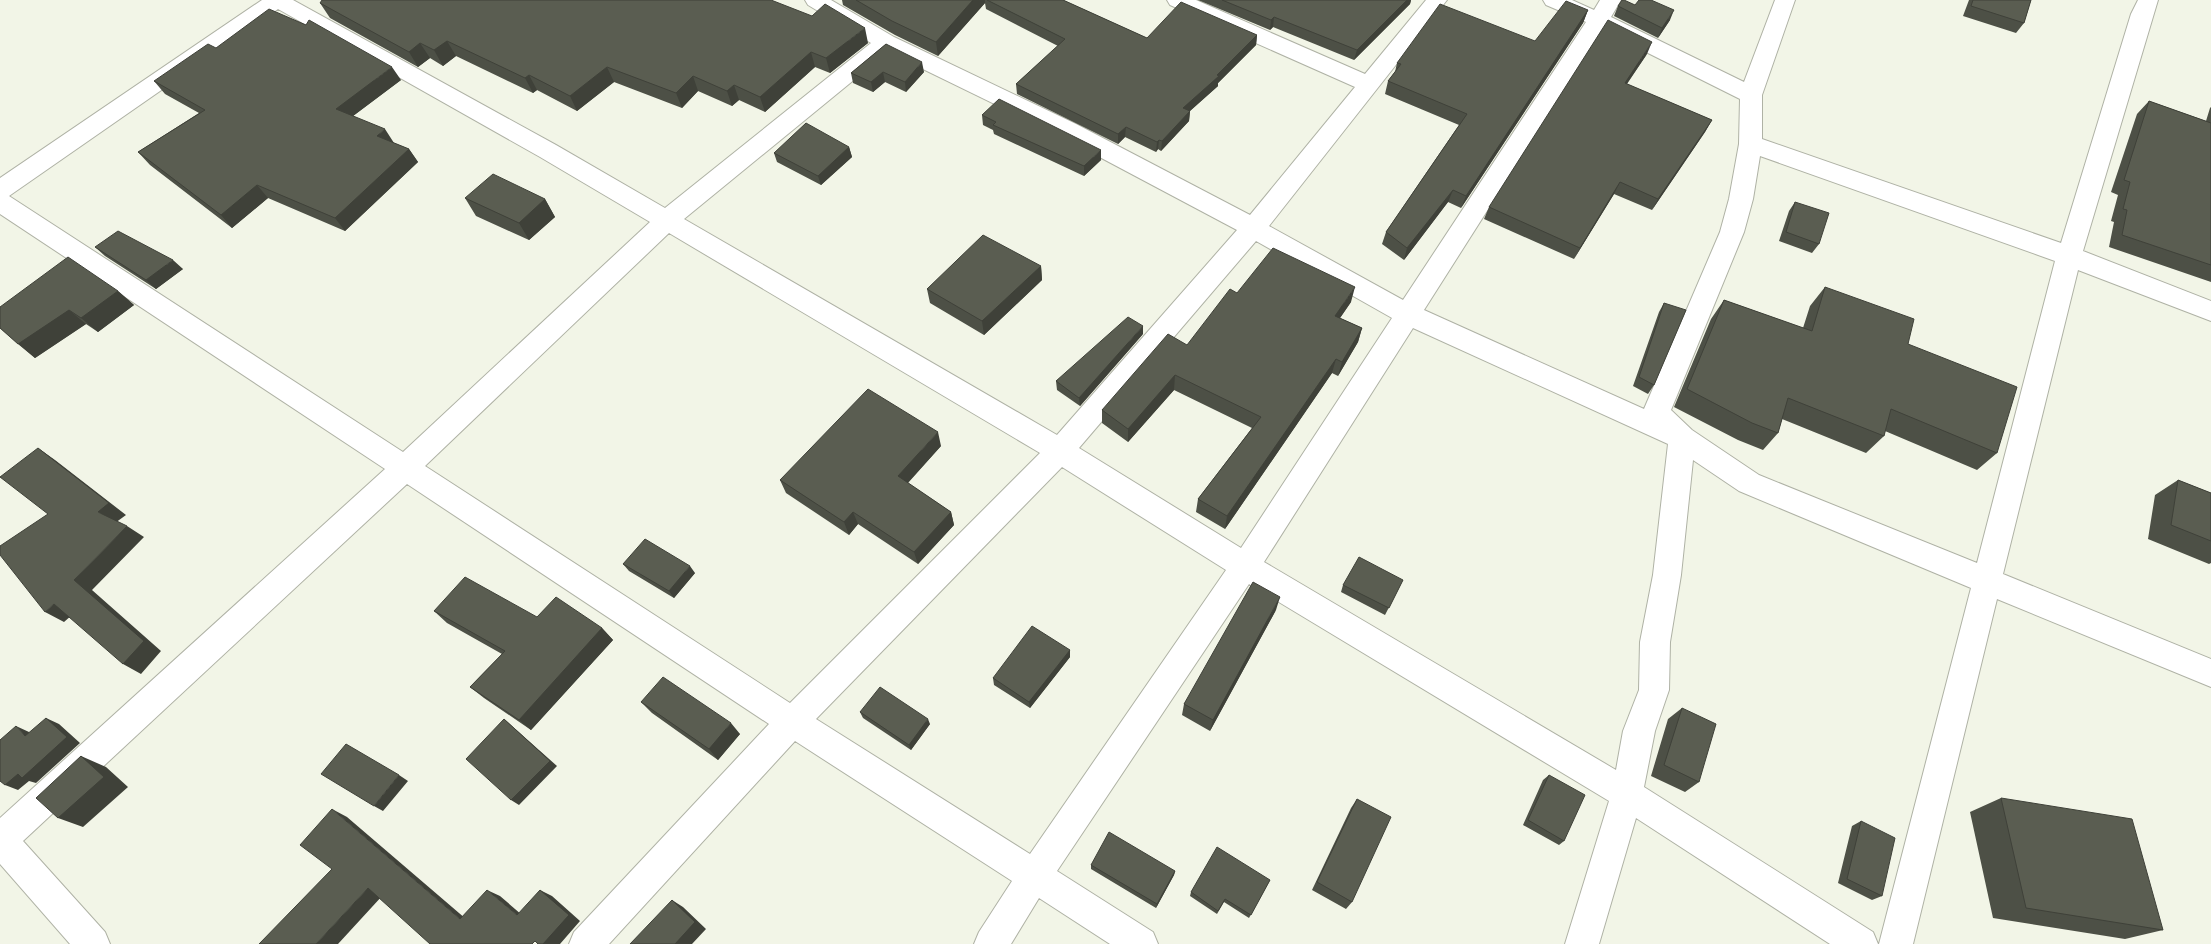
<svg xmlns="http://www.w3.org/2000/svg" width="2211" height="944" font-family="'Roboto Serif',serif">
<rect width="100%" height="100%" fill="#f2f5e7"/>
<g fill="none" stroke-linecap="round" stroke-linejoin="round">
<defs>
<path id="minor" d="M 262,0 L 293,0 L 556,145 L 665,208 L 871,43 L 808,5 L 805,0 L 831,0 L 894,37 L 1076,124 L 1250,215 L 1355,87 L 1170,5 L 1167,0 L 1196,0 L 1365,74 L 1426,0 L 1447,0 L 1269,226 L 1403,300 L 1586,22 L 1546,5 L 1543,0 L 1572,0 L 1594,10 L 1600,0 L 1621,0 L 1611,17 L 1744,82 L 1775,0 L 1795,0 L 1762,95 L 1762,139 L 2061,243 L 2131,14 L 2138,0 L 2158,0 L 2083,251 L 2211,301 L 2211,321 L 2078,270 L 2003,574 L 2211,659 L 2211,687 L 1997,599 L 1913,944 L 1879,944 L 1971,588 L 1739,491 L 1693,460 L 1681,575 L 1670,642 L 1669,690 L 1655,731 L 1644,787 L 1873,932 L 1878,944 L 1830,944 L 1636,818 L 1599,944 L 1565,944 L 1609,801 L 1249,584 L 1057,871 L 1153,932 L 1158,944 L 1110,944 L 1039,898 L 1011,944 L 974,944 L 979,932 L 1012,881 L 795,741 L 609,944 L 569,944 L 574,932 L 769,724 L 407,484 L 23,841 L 105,932 L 110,944 L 70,944 L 0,864 L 0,818 L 385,469 L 0,214 L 0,178 ZM 278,9 L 540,157 L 650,222 L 403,452 L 9,196 ZM 1602,30 L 1740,99 L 1739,144 L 1729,199 L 1720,232 L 1644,409 L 1424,310 ZM 888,52 L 1060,136 L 1237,230 L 1057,435 L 684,219 ZM 1760,156 L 2055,261 L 1977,563 L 1759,475 L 1692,430 L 1671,410 L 1744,232 L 1753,199 ZM 669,233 L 1040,453 L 790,703 L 425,466 ZM 1256,241 L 1392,318 L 1241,548 L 1079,448 ZM 1413,328 L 1668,444 L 1653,575 L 1640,642 L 1639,690 L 1623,731 L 1616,770 L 1264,562 ZM 1062,467 L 1226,570 L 1030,854 L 816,719 Z"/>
</defs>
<use href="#minor" stroke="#afb2a5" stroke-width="2"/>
<use href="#minor" fill="#fff" fill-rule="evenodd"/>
</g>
<path fill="#4d5046" d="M 842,0 L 1063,0 L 1147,38 L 1257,35 L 1256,45 L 1218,83 L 1218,86 L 1190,111 L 1189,121 L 1161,151 L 1158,149 L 1156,152 L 1125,137 L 1118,144 L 1017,94 L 1016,84 L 1058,46 L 986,9 L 985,3 L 938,56 L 895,35 L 843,5 Z
M 1198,0 L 1411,0 L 1410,4 L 1354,60 L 1273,27 L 1270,30 Z
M 1969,0 L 2031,0 L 2024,23 L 2016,33 L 1963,16 Z
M 320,3 L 868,43 L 830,73 L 815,67 L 765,112 L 739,100 L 732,106 L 698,91 L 682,108 L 614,82 L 577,111 L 537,90 L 533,93 L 456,56 L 443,66 L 430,58 L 418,67 L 330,18 Z
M 1635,5 L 1670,20 L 1658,38 L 1614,16 L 1618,6 Z
M 1588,10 L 1583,23 L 1461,208 L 1448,202 L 1404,260 L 1382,244 L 1386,232 L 1459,125 L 1385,94 L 1388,81 L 1395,72 L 1397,63 L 1535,41 Z
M 886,44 L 924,72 L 906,92 L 885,82 L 873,92 L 853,83 L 851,73 Z
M 1647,54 L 1627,84 L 1712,120 L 1705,132 L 1652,210 L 1614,194 L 1574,259 L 1484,219 L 1489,207 Z
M 401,80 L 353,116 L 394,143 L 409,149 L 418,162 L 345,231 L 268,198 L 232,228 L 150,165 L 138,152 L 199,113 L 165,94 L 154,81 Z
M 2149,101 L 2206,121 L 2210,108 L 2211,107 L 2211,282 L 2109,247 L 2114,222 L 2111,221 L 2118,195 L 2111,192 L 2137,114 Z
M 982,115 L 1101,160 L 1084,176 L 994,134 L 993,130 L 983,125 Z
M 849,147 L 852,157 L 821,185 L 777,162 L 774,153 Z
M 465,198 L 545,199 L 555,217 L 529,240 L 476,216 Z
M 1795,202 L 1819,244 L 1812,253 L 1779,241 L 1789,211 Z
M 95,247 L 183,269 L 156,289 L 105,256 Z
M 1041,266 L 1042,280 L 984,335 L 930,303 L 927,289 Z
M 1825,287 L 1908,344 L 1997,453 L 1977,470 L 1885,431 L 1884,436 L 1866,453 L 1782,419 L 1778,433 L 1763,450 L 1738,440 L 1674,407 L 1711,319 L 1724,300 L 1803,328 L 1810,306 Z
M 118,291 L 134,305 L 98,332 L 86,324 L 35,358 L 0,328 Z
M 1351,302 L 1340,318 L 1362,328 L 1358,342 L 1338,376 L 1332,373 L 1225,529 L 1196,512 L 1198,499 L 1252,428 L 1174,390 L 1128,442 L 1102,423 L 1102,410 L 1187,345 Z
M 1664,303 L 1654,385 L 1648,394 L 1633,386 L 1659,312 Z
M 1143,334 L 1080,406 L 1057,390 L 1056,381 Z
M 941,446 L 908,483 L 951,512 L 954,525 L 918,564 L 858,524 L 849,535 L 786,493 L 780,480 Z
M 2178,480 L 2211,493 L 2211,563 L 2209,564 L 2148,539 L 2155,495 Z
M 623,564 L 695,573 L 674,598 L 629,571 Z
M 1403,580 L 1385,615 L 1341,592 L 1343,585 Z
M 1276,610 L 1210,731 L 1182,715 L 1184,704 Z
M 434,611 L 537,617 L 602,628 L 613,640 L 531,730 L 484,698 L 470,687 L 502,654 L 447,623 Z
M 1070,650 L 1070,657 L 1030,708 L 994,685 L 993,678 Z
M 641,702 L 740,734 L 718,760 L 652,713 Z
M 1682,708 L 1699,782 L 1685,792 L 1651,776 L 1668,719 Z
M 860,712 L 930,724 L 911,750 L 863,718 Z
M 1549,775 L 1564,841 L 1559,845 L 1523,825 L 1543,780 Z
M 2001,798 L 2163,930 L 2125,939 L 1993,918 L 1970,812 Z
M 1357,799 L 1352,902 L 1346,909 L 1312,890 L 1351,808 Z
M 1861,821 L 1882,896 L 1872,900 L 1838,883 L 1852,826 Z
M 1091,865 L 1175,871 L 1174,875 L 1156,908 L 1091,869 Z
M 1270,880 L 1249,918 L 1224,902 L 1217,914 L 1190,896 L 1191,892 Z"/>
<path fill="#3f4139" d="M 973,0 L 985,0 L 985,3 L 938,56 L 936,42 Z
M 1407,0 L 1411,0 L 1410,4 L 1354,60 L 1357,50 Z
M 1588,10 L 1583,23 L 1461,208 L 1466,196 Z
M 1674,10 L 1670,20 L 1658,38 L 1662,28 Z
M 1274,17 L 1273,27 L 1270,30 L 1271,20 Z
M 865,28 L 868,43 L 830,73 L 826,58 Z
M 1257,35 L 1256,45 L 1218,83 L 1218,86 L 1182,118 L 1183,108 L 1217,75 Z
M 447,41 L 456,56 L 443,66 L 434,50 Z
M 1652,42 L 1647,54 L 1619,95 L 1625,83 Z
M 420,43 L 430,58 L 418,67 L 409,52 Z
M 811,52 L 815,67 L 765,112 L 760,97 Z
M 922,62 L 924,72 L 906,92 L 905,82 Z
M 392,67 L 401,80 L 345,122 L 336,109 Z
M 607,67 L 614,82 L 577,111 L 570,96 Z
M 883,72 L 885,82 L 873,92 L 871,82 Z
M 529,75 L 537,90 L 533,93 L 525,78 Z
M 693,76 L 698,91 L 682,108 L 676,93 Z
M 734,85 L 739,100 L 732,106 L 727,91 Z
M 1190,111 L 1189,121 L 1161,151 L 1162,141 Z
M 1712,120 L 1705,132 L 1652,210 L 1658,199 Z
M 1126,127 L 1125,137 L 1118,144 L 1118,134 Z
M 385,129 L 394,143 L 377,136 Z
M 1159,140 L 1158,149 L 1156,152 L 1157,142 Z
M 849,147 L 852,157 L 821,185 L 818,176 Z
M 409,149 L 418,162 L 345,231 L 335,218 Z
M 1101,150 L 1101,160 L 1084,176 L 1084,166 Z
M 1620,182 L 1614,194 L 1574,259 L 1580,248 Z
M 257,185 L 268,198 L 232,228 L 221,215 Z
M 1453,190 L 1448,202 L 1404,260 L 1407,248 Z
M 545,199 L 555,217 L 529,240 L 519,223 Z
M 173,260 L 183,269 L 156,289 L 146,280 Z
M 1041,266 L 1042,280 L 984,335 L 982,321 Z
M 1355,287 L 1351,302 L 1331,331 L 1335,316 Z
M 118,291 L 134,305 L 98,332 L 81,318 Z
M 69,310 L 86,324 L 35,358 L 18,344 Z
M 1143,326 L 1143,334 L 1080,406 L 1079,398 Z
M 1362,328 L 1358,342 L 1338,376 L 1342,362 Z
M 1336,359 L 1332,373 L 1225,529 L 1227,516 Z
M 1175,375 L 1174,390 L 1128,442 L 1128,429 Z
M 938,432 L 941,446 L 902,489 L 898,476 Z
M 38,448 L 55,460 L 126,515 L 115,523 L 98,512 Z
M 853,512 L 858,524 L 849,535 L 844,522 Z
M 951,512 L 954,525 L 918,564 L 914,552 Z
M 127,526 L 144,537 L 92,590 L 161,651 L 141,674 L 123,664 L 74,580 Z
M 690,566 L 695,573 L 674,598 L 669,591 Z
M 1280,597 L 1276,610 L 1210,731 L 1213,720 Z
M 54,604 L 72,615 L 64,622 L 45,612 Z
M 602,628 L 613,640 L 531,730 L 519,720 Z
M 1070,650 L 1070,657 L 1030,708 L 1029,702 Z
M 46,718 L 59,724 L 80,743 L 36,783 L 29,781 L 18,790 L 5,785 Z
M 504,719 L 557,766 L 519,805 L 511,800 Z
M 928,719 L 930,724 L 911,750 L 909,745 Z
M 731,723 L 740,734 L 718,760 L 709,749 Z
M 16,726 L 29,732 L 39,742 L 25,736 Z
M 81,756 L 106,767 L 128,787 L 83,827 L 58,818 Z
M 399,775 L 408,781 L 383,811 L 374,806 Z
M 332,809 L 347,817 L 473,925 L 460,919 Z
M 1175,871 L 1174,875 L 1156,908 L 1157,904 Z
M 368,888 L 383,895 L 338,944 L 316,944 Z
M 487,890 L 500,896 L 529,921 L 517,915 Z
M 540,890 L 552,896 L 580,921 L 560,944 L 543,944 Z
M 672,900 L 683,907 L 706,929 L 692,944 L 675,944 Z"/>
<path fill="#5a5d51" stroke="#3f4139" d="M 322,0 L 771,0 L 812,16 L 825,4 L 865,28 L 826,58 L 811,52 L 760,97 L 734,85 L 727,91 L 693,76 L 676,93 L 607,67 L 570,96 L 529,75 L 525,78 L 447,41 L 434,50 L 420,43 L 409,52 L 320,3 Z
M 856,0 L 973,0 L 936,42 L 892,21 Z
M 987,0 L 1063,0 L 1147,38 L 1181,2 L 1257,35 L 1217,75 L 1219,76 L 1183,108 L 1190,111 L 1162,141 L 1159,140 L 1157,142 L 1126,127 L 1118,134 L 1016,84 L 1065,39 Z
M 1222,0 L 1407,0 L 1357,50 L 1274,17 L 1271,20 Z
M 1622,0 L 1624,0 L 1635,5 L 1639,0 L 1651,0 L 1674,10 L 1662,28 L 1618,6 Z
M 1973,0 L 2031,0 L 2024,23 L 1971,6 Z
M 1566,1 L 1588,10 L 1466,196 L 1453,190 L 1407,248 L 1386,232 L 1467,114 L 1388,81 L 1401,64 L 1397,63 L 1440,4 L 1535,41 Z
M 269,9 L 306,25 L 309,20 L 392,67 L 336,109 L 385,129 L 377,136 L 409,149 L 335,218 L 257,185 L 221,215 L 138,152 L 205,110 L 154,81 L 208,44 L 216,48 Z
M 1608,20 L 1652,42 L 1625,83 L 1712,120 L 1658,199 L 1620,182 L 1580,248 L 1489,207 Z
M 886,44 L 922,62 L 905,82 L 883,72 L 871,82 L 851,73 Z
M 999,99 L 1101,150 L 1084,166 L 993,125 L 996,122 L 982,115 Z
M 2149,101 L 2211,123 L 2211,265 L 2122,235 L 2127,210 L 2123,209 L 2130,182 L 2124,180 Z
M 806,123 L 849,147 L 818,176 L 774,153 Z
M 493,174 L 545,199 L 519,223 L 465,198 Z
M 1795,202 L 1829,213 L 1819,244 L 1786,232 Z
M 118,231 L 173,260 L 146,280 L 95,247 Z
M 983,235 L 1041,266 L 982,321 L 927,289 Z
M 1273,248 L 1355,287 L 1335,316 L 1362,328 L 1342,362 L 1336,359 L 1227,516 L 1198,499 L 1261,417 L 1175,375 L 1128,429 L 1102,410 L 1168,334 L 1187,345 L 1230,289 L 1237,293 Z
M 68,257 L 118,291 L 81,318 L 69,310 L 18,344 L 0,328 L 0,307 Z
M 1825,287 L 1914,319 L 1908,344 L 2017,387 L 1997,453 L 1891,409 L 1884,436 L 1788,398 L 1778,433 L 1752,423 L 1687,389 L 1724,300 L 1812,331 Z
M 1664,303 L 1686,310 L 1654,385 L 1639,377 Z
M 1128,317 L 1143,326 L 1079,398 L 1056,381 Z
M 868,389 L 938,432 L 898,476 L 951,512 L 914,552 L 853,512 L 844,522 L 780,480 Z
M 38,448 L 109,503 L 98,512 L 127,526 L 74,580 L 144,641 L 123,664 L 54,604 L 45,612 L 0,555 L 0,546 L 48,514 L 0,477 Z
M 2178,480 L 2211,493 L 2211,541 L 2171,525 Z
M 645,539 L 690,566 L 669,591 L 623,564 Z
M 1359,557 L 1403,580 L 1389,608 L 1343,585 Z
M 465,577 L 537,617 L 556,597 L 602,628 L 519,720 L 470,687 L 505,651 L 434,611 Z
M 1253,582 L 1280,597 L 1213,720 L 1184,704 Z
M 1032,626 L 1070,650 L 1029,702 L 993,678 Z
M 663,677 L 731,723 L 709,749 L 641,702 Z
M 880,687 L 928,719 L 909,745 L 860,712 Z
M 1682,708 L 1716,724 L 1699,782 L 1664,765 Z
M 46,718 L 67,737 L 22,778 L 18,774 L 5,785 L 0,781 L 0,740 L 16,726 L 25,736 Z
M 504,719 L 550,761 L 511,800 L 466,759 Z
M 346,744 L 399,775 L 374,806 L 321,774 Z
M 81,756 L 104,777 L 58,818 L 36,798 Z
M 1549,775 L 1585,795 L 1564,841 L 1528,820 Z
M 2001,798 L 2132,819 L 2163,930 L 2026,908 Z
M 1357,799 L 1391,817 L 1352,902 L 1317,882 Z
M 332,809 L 460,919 L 487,890 L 517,915 L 540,890 L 569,915 L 543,944 L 538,944 L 535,941 L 532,944 L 430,944 L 368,888 L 316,944 L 259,944 L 332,869 L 300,845 Z
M 1861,821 L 1895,838 L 1882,896 L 1847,879 Z
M 1109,832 L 1175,871 L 1157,904 L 1091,865 Z
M 1217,847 L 1270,880 L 1251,915 L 1225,899 L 1218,911 L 1191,892 Z
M 672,900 L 695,922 L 675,944 L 630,944 Z"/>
</svg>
